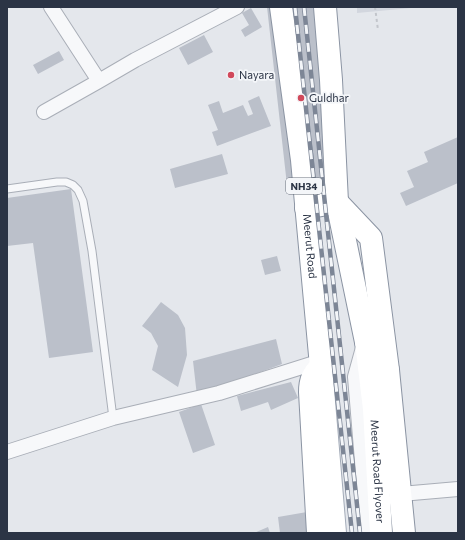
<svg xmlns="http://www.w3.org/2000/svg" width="465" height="540" font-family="Commissioner,sans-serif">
<rect width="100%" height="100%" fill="#e4e7ec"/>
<path fill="#d2d6de" d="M 357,7 L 422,7 L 357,13 Z"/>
<path fill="#bbc0ca" d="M 267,7 L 316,7 L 335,188 L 288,194 Z
M 251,8 L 262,27 L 245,37 L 241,30 L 249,25 L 242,13 Z
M 204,35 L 213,52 L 188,65 L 179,48 Z
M 59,51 L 64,60 L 38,74 L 33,65 Z
M 259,96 L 271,126 L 217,146 L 212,132 L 218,130 L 208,105 L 219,101 L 223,113 L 243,105 L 248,116 L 253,114 L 248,101 Z
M 458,137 L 458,183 L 406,206 L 400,193 L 414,187 L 407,171 L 428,162 L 424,152 Z
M 222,154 L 228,174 L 175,188 L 170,169 Z
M 71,189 L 93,352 L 49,358 L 33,243 L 7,246 L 7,198 Z
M 277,256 L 281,271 L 265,275 L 261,260 Z
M 161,302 L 178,315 L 185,328 L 187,355 L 178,387 L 152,370 L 158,346 L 151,333 L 142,326 Z
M 276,339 L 282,364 L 197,396 L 193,361 Z
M 291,382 L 298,398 L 271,410 L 268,402 L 241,411 L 237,396 Z
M 201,404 L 215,445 L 193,453 L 179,412 Z
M 307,512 L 310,533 L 280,533 L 278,517 Z
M 268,527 L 270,533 L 254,533 Z"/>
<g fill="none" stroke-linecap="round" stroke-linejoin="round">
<defs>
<path id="service" d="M 7,189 L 57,182 L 66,182 L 73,185 L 78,190 L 83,201 L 92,251 L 113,418"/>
<path id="minor" d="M 51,7 L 99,81
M 44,112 L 99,81 L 135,60 L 237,7
M 7,452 L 113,418 L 219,393 L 321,361
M 401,494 L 458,489"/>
<path id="tertiary" d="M 365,348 L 357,377 L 370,533"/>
<g id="primary">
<path id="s1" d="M 366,342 L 374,409 L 381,533"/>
<path d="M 321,366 L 335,533"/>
</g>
<g id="trunk">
<path id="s2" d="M 281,7 L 302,160 L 321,366 C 313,374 310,380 310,392 L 318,533"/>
<path d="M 325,7 L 331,80 L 337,202 L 366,342 L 388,370"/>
<path d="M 306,208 L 337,202 L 371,238 L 388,370 L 404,533"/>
</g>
</defs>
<use href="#service" stroke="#a9aeb7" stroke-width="9"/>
<use href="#minor" stroke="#a9aeb7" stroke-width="16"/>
<use href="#tertiary" stroke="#a9aeb7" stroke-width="20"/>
<use href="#primary" stroke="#a3abb8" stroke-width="24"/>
<use href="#trunk" stroke="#8b94a3" stroke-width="24"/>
<path stroke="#c2c5cb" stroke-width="2" stroke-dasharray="3 3" stroke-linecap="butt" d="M 375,7 L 378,30"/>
<use href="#service" stroke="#f7f8fa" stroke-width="7"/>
<use href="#minor" stroke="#f7f8fa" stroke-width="14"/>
<use href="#tertiary" stroke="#f7f8fa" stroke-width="18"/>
<use href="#primary" stroke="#fff" stroke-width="22"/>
<use href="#trunk" stroke="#fff" stroke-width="22"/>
<defs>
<path id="rail" d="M 295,7 L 352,533
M 304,7 L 360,533"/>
</defs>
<use href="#rail" stroke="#7d8696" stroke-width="4.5"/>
<use href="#rail" stroke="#f4f6f9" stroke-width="3" stroke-dasharray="9" stroke-linecap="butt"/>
</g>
<g fill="#d1495b" stroke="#f4f6f9" stroke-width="1.5">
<circle cx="231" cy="75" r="4"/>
<circle cx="301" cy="98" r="4"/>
</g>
<g text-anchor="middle" stroke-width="3.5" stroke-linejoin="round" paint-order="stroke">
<rect fill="#f4f6f9" stroke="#676e7b" stroke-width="1" x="286" y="178" width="36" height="16" rx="3"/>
<g font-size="10" font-weight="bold" fill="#2b3445">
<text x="304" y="190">NH34</text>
</g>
<g font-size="11" fill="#2b3445" stroke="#f4f6f9" text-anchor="start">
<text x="239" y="79">Nayara</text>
<text x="309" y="102">Guldhar</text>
</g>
<g font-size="11" fill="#2b3445" stroke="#f4f6f9">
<text dy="4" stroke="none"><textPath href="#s2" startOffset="241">Meerut Road</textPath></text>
<text dy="4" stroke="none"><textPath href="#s1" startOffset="130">Meerut Road Flyover</textPath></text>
</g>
</g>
<rect width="465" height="540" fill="none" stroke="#2b3445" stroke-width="16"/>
</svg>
